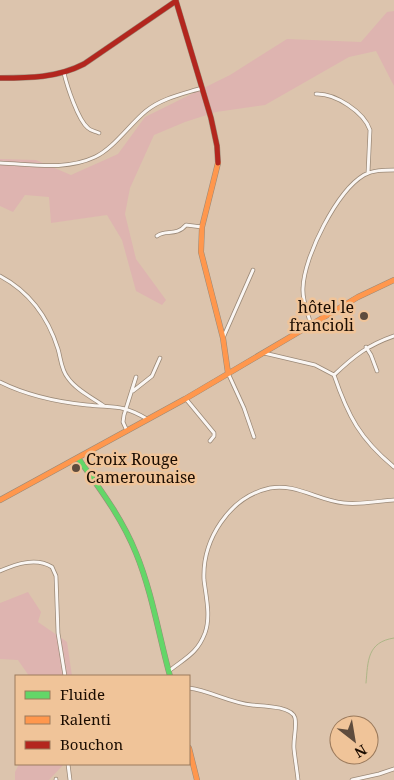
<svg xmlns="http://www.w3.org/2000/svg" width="394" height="780" font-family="'Noto Serif',serif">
<rect width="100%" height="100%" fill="#dcc4ad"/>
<path fill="#deb4b0" d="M 394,11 L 394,86 L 376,51 L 349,57 L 265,105 L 216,112 L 185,122 L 154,135 L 130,188 L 125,214 L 136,259 L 166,300 L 162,305 L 136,291 L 122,240 L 107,215 L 51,223 L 49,197 L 25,195 L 13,212 L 0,206 L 0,159 L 36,160 L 71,175 L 118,154 L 145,117 L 230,75 L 287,39 L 361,42 L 387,12 Z
M 28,592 L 41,612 L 38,622 L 67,642 L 72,676 L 29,676 L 18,660 L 0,659 L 0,603 Z
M 19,764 L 64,764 L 49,780 L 15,780 L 15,772 Z"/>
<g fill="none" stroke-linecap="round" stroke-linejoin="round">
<path stroke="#aeb687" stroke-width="1" d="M 366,683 C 368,661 367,642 394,638"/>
<defs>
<path id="street" d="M 64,73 C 67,86 78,120 88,128 C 91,131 95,131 99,133
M 316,94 C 335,93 364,112 370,130 L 368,173
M 0,163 C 31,164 65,171 95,157 C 113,149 130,124 146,111 C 162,98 183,94 202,88
M 157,236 C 166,229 176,237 186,225 L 202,227
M 0,276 C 30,292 48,317 58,349 C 61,359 61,370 68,378 C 76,390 93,398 104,406
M 311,325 C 308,313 302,301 303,288 C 304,256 337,191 364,175 C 373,170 384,170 394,170
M 223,338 L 253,270
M 366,347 L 371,355 L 377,371
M 264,353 L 315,365 L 334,375 C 348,416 360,439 394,467
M 228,373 L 244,408 L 254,437
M 334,375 C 354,356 368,345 394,336
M 0,382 C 26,395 58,402 87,405 C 114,408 122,404 147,419
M 133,391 L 152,376 L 160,358
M 186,399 L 214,433 L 214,436 L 210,441
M 127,431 L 123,422 L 124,415 L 136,377
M 0,571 C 16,564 36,557 52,567 L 56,576 L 58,633 L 65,676
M 169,671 C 185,658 197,654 205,633 C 211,616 206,597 204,580 C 202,540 229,497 270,488 C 296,483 319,501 344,503 C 360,505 378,501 394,500
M 189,688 C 211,691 230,703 252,705 C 263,706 292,706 295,718 C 297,728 293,739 294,749 C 295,759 297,770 298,780
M 68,764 L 70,780
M 56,779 L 56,780
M 352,780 L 379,774 L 394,769"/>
<path id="fast" d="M 78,458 C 100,489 122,518 136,553 C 152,592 159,636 170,676"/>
<path id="slow" d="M 218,163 L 202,227 L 201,252 L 223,338 L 228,373
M 0,500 L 185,399 L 358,297 L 394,280
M 189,748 L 197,780"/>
<path id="jam" d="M 176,1 L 211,118 L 217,146 L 218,163
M 0,78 C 29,78 57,78 84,64 L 176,1"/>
</defs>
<use href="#street" stroke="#9b8977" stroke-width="4.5"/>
<use href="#fast" stroke="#9b8977" stroke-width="6"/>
<use href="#slow" stroke="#9b8977" stroke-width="6"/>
<use href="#jam" stroke="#9b8977" stroke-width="6"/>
<use href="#street" stroke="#faf6f3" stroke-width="3"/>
<use href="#fast" stroke="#63d668" stroke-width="5"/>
<use href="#slow" stroke="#ff974d" stroke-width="5"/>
<use href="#jam" stroke="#b3261e" stroke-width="5"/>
</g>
<g fill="#5f4c3d" stroke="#f0c499" stroke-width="2">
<circle cx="364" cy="316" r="5"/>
<circle cx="76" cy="468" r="5"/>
</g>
<g text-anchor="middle" stroke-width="5" stroke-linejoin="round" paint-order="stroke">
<g font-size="16" fill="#1b0c00" stroke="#f0c499" text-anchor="end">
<text x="354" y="313">hôtel le<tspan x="354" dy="18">francioli</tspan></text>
<text x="86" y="465" text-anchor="start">Croix Rouge<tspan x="86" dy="18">Camerounaise</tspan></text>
</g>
</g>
<rect x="15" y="675" width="175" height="90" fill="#f0c499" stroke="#9b7a5c"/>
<rect x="25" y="691" width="25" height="8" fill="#63d668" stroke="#9b7a5c"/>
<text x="60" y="700" font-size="15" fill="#1b0c00">Fluide</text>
<rect x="25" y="716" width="25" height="8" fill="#ff974d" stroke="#9b7a5c"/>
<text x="60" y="725" font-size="15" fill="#1b0c00">Ralenti</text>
<rect x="25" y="741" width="25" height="8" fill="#b3261e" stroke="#9b7a5c"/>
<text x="60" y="750" font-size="15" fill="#1b0c00">Bouchon</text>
<g transform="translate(354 740) rotate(149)"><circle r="24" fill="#f0c499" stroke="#9b7a5c"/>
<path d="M0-4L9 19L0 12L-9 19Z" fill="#5f4c3d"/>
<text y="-8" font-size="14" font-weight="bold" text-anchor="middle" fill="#1b0c00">N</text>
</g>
</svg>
